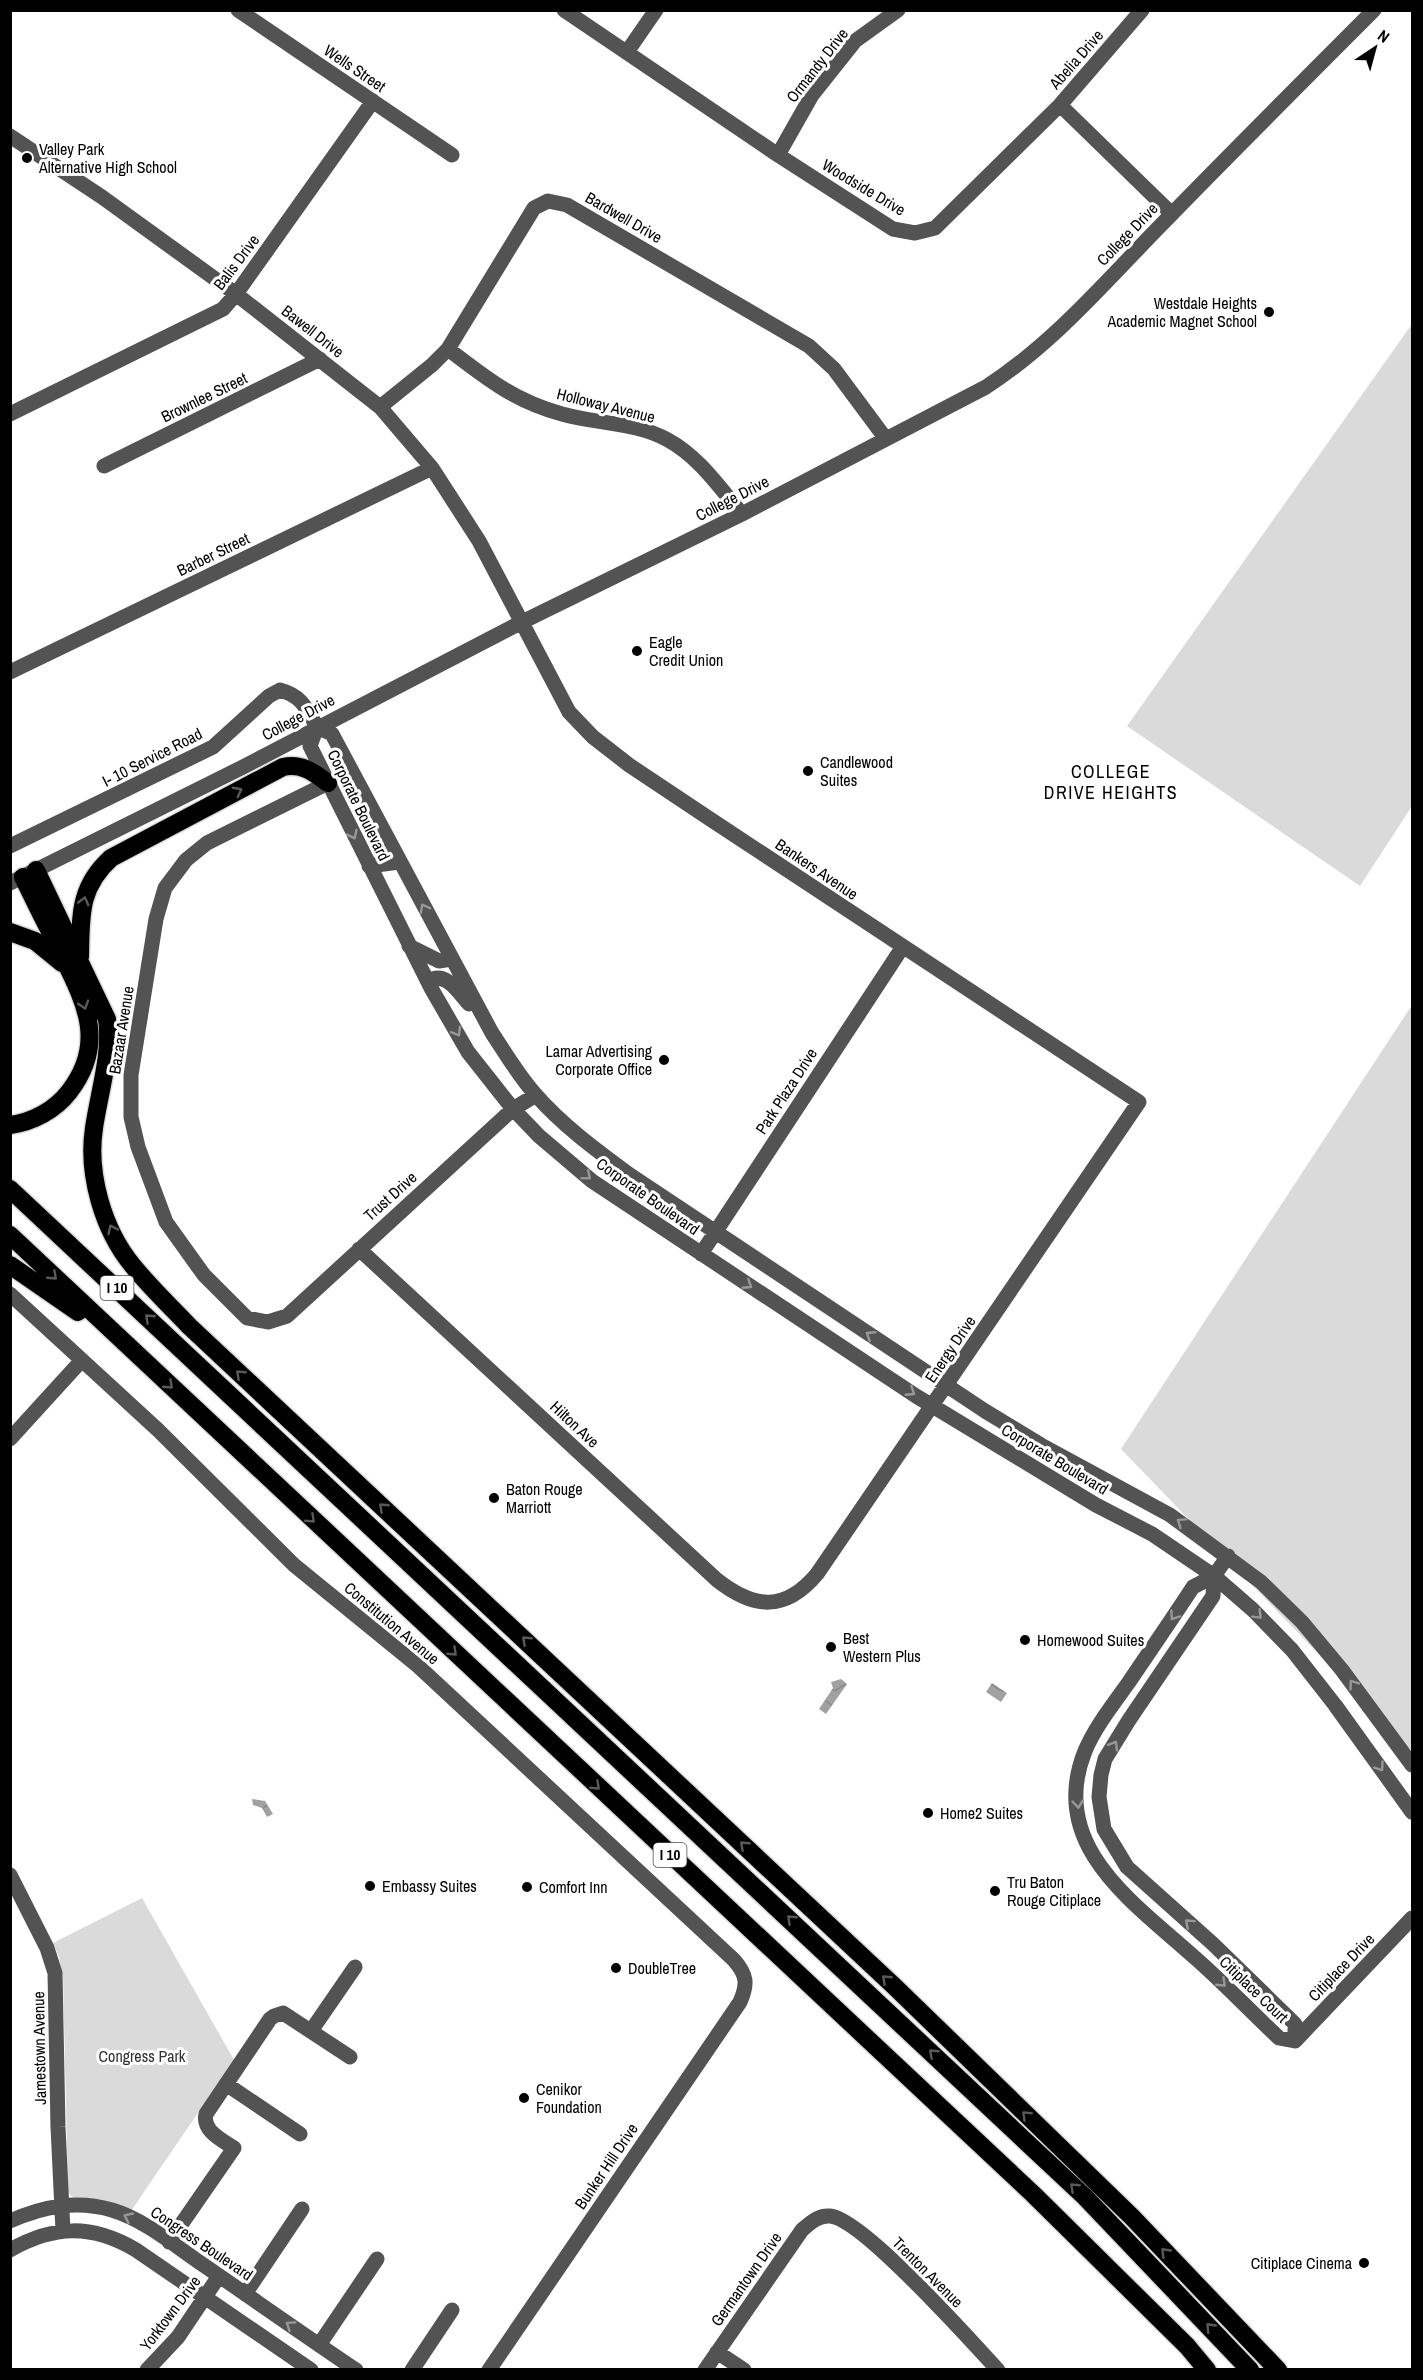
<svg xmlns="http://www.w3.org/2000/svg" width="1423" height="2380" font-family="'Archivo Narrow',sans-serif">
<defs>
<pattern id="water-waves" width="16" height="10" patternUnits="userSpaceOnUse" patternTransform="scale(1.5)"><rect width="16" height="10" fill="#a1a1a1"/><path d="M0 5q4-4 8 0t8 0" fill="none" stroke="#898989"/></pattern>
</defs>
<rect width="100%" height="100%" fill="#fff"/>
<path fill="#dadada" d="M 1412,324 L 1412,806 L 1360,886 L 1127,726 Z
M 1412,1005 L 1412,1751 L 1121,1449 Z
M 142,1898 L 234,2060 L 131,2211 L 74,2199 L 68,2192 L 63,1977 L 59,1957 L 53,1943 Z"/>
<path fill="url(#water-waves)" d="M 841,1679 L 847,1684 L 826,1714 L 819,1709 L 833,1688 L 831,1682 Z
M 992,1683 L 1007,1693 L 1001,1702 L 986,1692 Z
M 252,1799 L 265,1801 L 273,1814 L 267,1817 L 262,1808 L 253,1805 Z"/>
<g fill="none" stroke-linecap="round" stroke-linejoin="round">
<defs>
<path id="highway" d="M 36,870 L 107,1019 C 112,1054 99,1093 94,1128 C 87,1174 103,1230 133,1266 C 150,1287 170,1306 189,1326 L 895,1987 L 1132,2217 L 1278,2370
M 10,932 L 35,941 L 62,963
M 80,957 C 81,917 78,888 111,858 L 283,767 C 302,763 313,772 328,783
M 10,1125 C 33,1122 55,1110 69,1092 C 108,1042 84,1000 60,951 C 47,926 35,902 23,877
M 10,1189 L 1085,2197 L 1250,2370
M 10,1235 L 1033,2194 L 1187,2346 L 1207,2370
M 10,1265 L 78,1312"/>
</defs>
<use href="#highway" stroke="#dbdbdb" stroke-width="21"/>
<path stroke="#535353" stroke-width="15" d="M 238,10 L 452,155
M 564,10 L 778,155 L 893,229 L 915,233 L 935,228 L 1060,105 L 1142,10
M 627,52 L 656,10
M 1060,105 L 1172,214
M 10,136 L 102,197 L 236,294 L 380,407 L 432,468 L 479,541 L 569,712 L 593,737 L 629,765 L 710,819 L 1139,1102 L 817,1574 C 785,1612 754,1609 717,1580 L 359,1249
M 778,155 L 812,95 L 855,41 L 898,10
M 448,349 C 486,378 514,401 562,414 C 597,424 636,422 668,440 C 699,457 719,487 742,514
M 380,407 L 432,365 L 448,349 L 534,208 L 548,201 L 567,205 L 809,346 L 834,369 L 886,439
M 10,414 L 223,309 L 236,294 L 373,101
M 104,466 L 320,359
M 10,672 L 432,468
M 317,727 L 310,746 L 431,988 L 468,1052 L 513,1109 L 539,1136 L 592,1181 L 916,1396 L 1096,1505 L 1152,1534 L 1214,1576 L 1253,1610 L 1292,1650 L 1335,1705 L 1412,1812
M 317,727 L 332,734 L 492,1033 C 506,1054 518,1075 535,1094 C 562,1125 596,1150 630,1175 L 985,1411 L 1041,1445 L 1170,1515 L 1261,1582 L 1302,1622 L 1342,1670 L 1412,1765
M 328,783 L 207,843 L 186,860 L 165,888 L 156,919 L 131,1075 L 131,1117 L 138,1147 L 166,1222 L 204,1275 L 247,1318 L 268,1322 L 287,1316 L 513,1109 L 536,1095
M 10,846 L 213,747 L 269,696 L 280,690 C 302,696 306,708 317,727
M 369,866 L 399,862
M 10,883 L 245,766 L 522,622 L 742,514 L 986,387 C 1054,343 1106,281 1162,224 C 1232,152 1303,81 1374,10
M 409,946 L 439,961 L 451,959
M 428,982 C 445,969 459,993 469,1004
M 701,1254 L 902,948
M 10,1294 L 158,1430 L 294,1565 L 418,1666 L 734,1960 C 747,1975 748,1984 740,2002 L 489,2370
M 10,1439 L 82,1360
M 1228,1556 L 1214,1576 L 1193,1587 C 1172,1619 1150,1651 1129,1682 C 1114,1703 1095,1727 1085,1751 C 1047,1845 1133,1902 1193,1956 C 1223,1982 1250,2011 1279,2038 L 1295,2041
M 1214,1576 L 1213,1596 L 1129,1720 L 1105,1759 L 1101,1775 L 1099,1797 L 1104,1829 L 1127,1867 L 1213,1944 L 1295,2024 L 1295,2041
M 10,1875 L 47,1948 L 55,1973 L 58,2127 L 63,2231
M 311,2031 L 355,1967
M 1295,2041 L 1412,1918
M 226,2084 L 300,2134
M 10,2221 C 44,2206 76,2200 112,2210 C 145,2220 174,2245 202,2264 C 253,2299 304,2335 356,2370
M 169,2242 L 234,2148 C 222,2140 202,2131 206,2114 L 270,2019 L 274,2016 L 283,2013 L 350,2057
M 10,2250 C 54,2225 92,2224 136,2250 L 311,2370
M 245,2294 L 302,2209
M 319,2345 L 377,2259
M 717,2352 L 744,2370
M 147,2370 L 178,2337 L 219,2276
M 412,2370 L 452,2310
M 705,2370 L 802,2230 C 810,2223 818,2215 830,2216 C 863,2219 970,2340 998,2370"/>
<use href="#highway" stroke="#000" stroke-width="18"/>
</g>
<defs><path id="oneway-chevron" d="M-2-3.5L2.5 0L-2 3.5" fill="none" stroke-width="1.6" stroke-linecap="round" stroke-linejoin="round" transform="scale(1.5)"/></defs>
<g stroke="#595959">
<use href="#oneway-chevron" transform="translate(238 791) rotate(-28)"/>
<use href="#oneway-chevron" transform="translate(84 901) rotate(-75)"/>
<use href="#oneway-chevron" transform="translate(84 1005) rotate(72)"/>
<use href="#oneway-chevron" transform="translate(112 1229) rotate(-115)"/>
<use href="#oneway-chevron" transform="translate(53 1276) rotate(43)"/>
<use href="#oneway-chevron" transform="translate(149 1318) rotate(-137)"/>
<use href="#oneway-chevron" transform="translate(240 1374) rotate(-137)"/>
<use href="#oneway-chevron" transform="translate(169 1385) rotate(43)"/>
<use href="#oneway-chevron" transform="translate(383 1507) rotate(-137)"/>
<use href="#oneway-chevron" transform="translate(311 1519) rotate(43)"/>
<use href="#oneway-chevron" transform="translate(526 1640) rotate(-137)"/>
<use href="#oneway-chevron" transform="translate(453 1652) rotate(43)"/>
<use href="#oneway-chevron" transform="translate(596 1786) rotate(43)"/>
<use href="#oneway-chevron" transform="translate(744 1845) rotate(-137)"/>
<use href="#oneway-chevron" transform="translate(791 1919) rotate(-137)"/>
<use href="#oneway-chevron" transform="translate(886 1979) rotate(-137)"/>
<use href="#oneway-chevron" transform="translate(933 2053) rotate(-137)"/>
<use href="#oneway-chevron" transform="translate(1026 2115) rotate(-136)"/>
<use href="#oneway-chevron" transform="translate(1074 2187) rotate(-137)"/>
<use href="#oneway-chevron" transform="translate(1165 2252) rotate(-134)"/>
<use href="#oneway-chevron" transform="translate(1210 2327) rotate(-134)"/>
</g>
<g stroke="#989898">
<use href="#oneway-chevron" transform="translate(353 835) rotate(64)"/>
<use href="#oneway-chevron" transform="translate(424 908) rotate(-118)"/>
<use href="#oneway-chevron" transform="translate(457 1032) rotate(60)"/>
<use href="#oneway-chevron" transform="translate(587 1176) rotate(40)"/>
<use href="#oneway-chevron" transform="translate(748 1285) rotate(33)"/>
<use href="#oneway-chevron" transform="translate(870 1335) rotate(-147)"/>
<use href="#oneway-chevron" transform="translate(911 1392) rotate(33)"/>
<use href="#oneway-chevron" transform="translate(1181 1522) rotate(-145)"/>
<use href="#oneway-chevron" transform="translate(1258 1615) rotate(45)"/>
<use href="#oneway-chevron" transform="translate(1174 1616) rotate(124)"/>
<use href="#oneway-chevron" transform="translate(1353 1684) rotate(-126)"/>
<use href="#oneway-chevron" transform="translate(1114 1745) rotate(-59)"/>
<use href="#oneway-chevron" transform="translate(1380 1767) rotate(54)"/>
<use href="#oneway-chevron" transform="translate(1078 1804) rotate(84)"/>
<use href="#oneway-chevron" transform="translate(1189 1923) rotate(-138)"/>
<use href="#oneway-chevron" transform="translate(1222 1983) rotate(44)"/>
<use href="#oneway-chevron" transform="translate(128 2217) rotate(-155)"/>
<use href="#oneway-chevron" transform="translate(290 2325) rotate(-146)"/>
</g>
<g fill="#000" stroke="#fff" stroke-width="2">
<circle cx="27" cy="158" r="6"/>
<circle cx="1269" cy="312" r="6"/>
<circle cx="637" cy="651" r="6"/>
<circle cx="808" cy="771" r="6"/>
<circle cx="664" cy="1060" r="6"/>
<circle cx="494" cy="1498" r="6"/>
<circle cx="1025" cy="1640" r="6"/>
<circle cx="831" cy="1647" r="6"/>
<circle cx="928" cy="1813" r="6"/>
<circle cx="370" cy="1886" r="6"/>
<circle cx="527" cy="1887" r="6"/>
<circle cx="995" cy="1891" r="6"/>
<circle cx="616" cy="1968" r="6"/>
<circle cx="524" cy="2098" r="6"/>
<circle cx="1364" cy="2263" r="6"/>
</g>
<g text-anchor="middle" stroke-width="6" stroke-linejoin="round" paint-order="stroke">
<g fill="#fff" stroke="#4c4c4c" stroke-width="1.5">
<rect x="100.5" y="1276" width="33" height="24" rx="4.5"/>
<rect x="653.5" y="1843" width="33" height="24" rx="4.5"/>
</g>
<g font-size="15" font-weight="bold" fill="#000">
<text x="117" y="1293">I 10</text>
<text x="670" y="1860">I 10</text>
</g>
<g font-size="16" fill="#000" stroke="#fff">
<text transform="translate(1076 59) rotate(-49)" y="6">Abelia Drive</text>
<text transform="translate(817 65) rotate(-52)" y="6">Ormandy Drive</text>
<text transform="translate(355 68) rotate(34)" y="6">Wells Street</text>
<text transform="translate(864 187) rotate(31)" y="6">Woodside Drive</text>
<text transform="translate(624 217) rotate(30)" y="6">Bardwell Drive</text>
<text transform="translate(1127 234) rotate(-46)" y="6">College Drive</text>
<text transform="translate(236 262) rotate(-53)" y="6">Balis Drive</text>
<text transform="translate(313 331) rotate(38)" y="6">Bawell Drive</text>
<text transform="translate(204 397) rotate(-26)" y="6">Brownlee Street</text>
<text transform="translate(606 405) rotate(14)" y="6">Holloway Avenue</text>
<text transform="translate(732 498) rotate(-27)" y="6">College Drive</text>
<text transform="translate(213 554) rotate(-26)" y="6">Barber Street</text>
<text transform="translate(298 717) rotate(-28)" y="6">College Drive</text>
<text transform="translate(152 757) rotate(-27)" y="6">I- 10 Service Road</text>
<text transform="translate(359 805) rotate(64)" y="6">Corporate Boulevard</text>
<text transform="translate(817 869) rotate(34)" y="6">Bankers Avenue</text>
<text transform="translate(121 1030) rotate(-81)" y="6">Bazaar Avenue</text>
<text transform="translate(786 1091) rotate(-57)" y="6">Park Plaza Drive</text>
<text transform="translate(390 1196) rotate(-42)" y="6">Trust Drive</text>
<text transform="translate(648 1196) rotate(35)" y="6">Corporate Boulevard</text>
<text transform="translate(950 1349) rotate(-56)" y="6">Energy Drive</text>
<text transform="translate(575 1424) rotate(43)" y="6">Hilton Ave</text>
<text transform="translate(1055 1459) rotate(31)" y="6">Corporate Boulevard</text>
<text transform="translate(392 1623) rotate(40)" y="6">Constitution Avenue</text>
<text transform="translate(1341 1967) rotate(-46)" y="6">Citiplace Drive</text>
<text transform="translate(1254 1989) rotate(44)" y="6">Citiplace Court</text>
<text transform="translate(39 2048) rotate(-91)" y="6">Jamestown Avenue</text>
<text transform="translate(606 2166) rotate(-56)" y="6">Bunker Hill Drive</text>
<text transform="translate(202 2243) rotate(34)" y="6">Congress Boulevard</text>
<text transform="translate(928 2272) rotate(45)" y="6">Trenton Avenue</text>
<text transform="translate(746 2279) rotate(-55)" y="6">Germantown Drive</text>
<text transform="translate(170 2313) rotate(-53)" y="6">Yorktown Drive</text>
</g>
<g font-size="16" fill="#000" stroke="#fff" text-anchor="start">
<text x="39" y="155">Valley Park<tspan x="39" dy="18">Alternative High School</tspan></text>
<text x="1257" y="309" text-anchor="end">Westdale Heights<tspan x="1257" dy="18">Academic Magnet School</tspan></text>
<text x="649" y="648">Eagle<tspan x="649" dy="18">Credit Union</tspan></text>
<text x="820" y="768">Candlewood<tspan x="820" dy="18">Suites</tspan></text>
<text x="652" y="1057" text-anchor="end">Lamar Advertising<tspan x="652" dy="18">Corporate Office</tspan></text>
<text x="506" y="1495">Baton Rouge<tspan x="506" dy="18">Marriott</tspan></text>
<text x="843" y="1644">Best<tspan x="843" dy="18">Western Plus</tspan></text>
<text x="1037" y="1646">Homewood Suites</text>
<text x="940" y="1819">Home2 Suites</text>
<text x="1007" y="1888">Tru Baton<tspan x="1007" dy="18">Rouge Citiplace</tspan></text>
<text x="382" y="1892">Embassy Suites</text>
<text x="539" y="1893">Comfort Inn</text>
<text x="628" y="1974">DoubleTree</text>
<text x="536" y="2095">Cenikor<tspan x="536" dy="18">Foundation</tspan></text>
<text x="1352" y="2269" text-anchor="end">Citiplace Cinema</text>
</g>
<g font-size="16" fill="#313131" stroke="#fff">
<text x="142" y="2062">Congress Park</text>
</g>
<g font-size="18" letter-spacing="1.5" fill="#000" stroke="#fff">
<text x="1111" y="778">COLLEGE<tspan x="1111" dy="21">DRIVE HEIGHTS</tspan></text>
</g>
</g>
<rect width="1423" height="2380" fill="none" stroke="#000000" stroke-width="24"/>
<g transform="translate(1375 48) rotate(36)" stroke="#ffffff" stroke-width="4.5" paint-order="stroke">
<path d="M0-4.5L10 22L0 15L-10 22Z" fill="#000000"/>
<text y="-9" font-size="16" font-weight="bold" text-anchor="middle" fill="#000000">N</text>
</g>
</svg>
